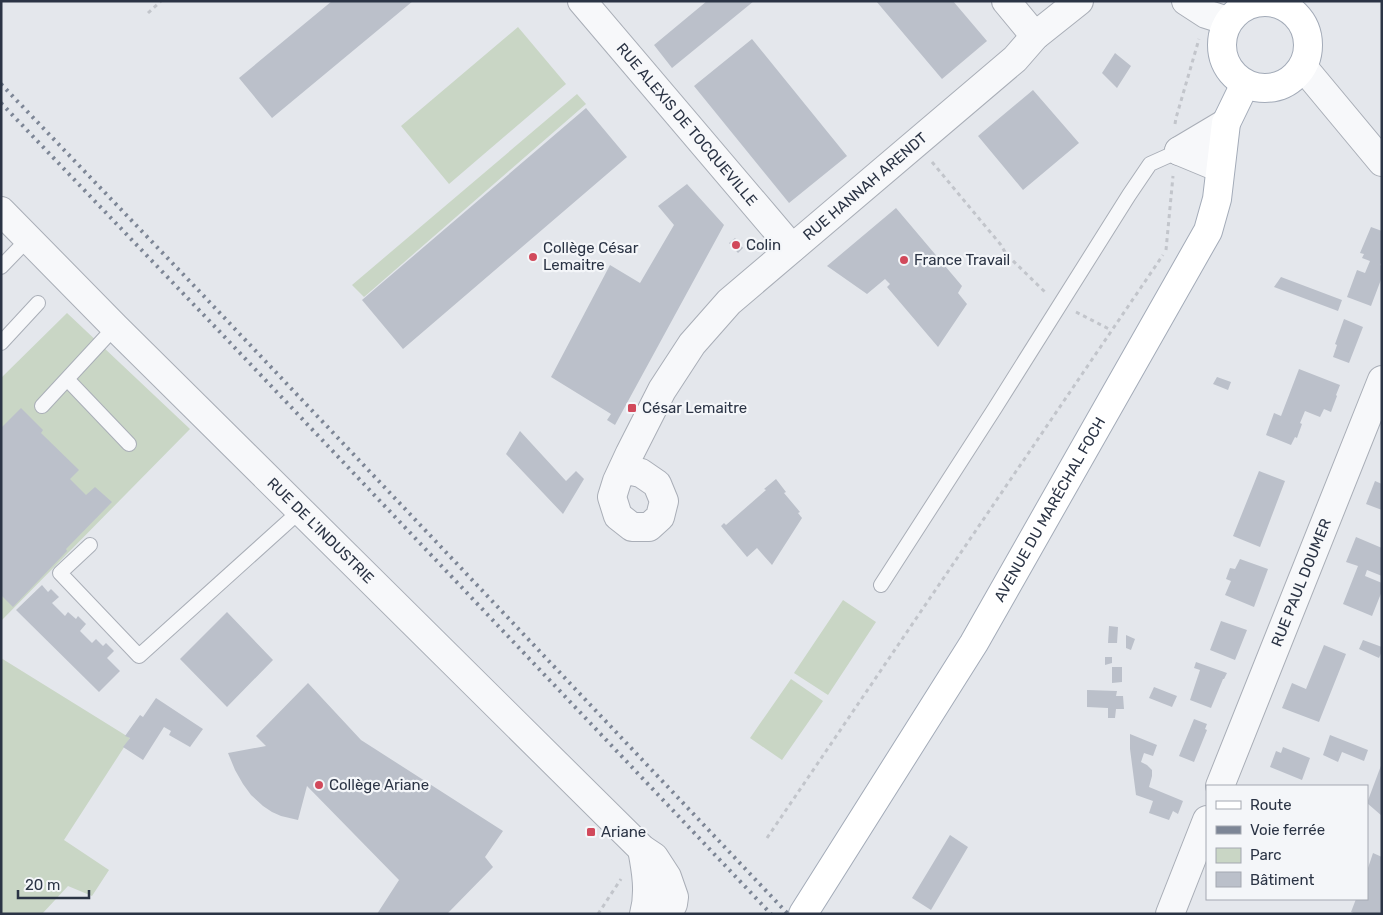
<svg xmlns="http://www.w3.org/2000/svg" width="1383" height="915" font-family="Rubik,sans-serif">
<rect width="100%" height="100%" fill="#e4e7ec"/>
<path fill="#c9d6c5" d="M 518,27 L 566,84 L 449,184 L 401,126 Z
M 577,94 L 586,104 L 364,297 L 352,285 Z
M 67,313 L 190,429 L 1,621 L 1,378 Z
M 843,600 L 876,622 L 828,695 L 794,673 Z
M 1,658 L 130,738 L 64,840 L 109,870 L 92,896 L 68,886 L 42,914 L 1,914 Z
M 791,679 L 823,701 L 782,760 L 750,738 Z"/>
<path fill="#bbc0ca" d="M 332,1 L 413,1 L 272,118 L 239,78 Z
M 707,1 L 754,1 L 672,68 L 654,45 Z
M 876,1 L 953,1 L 987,41 L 942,79 Z
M 752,39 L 847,156 L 789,203 L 694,86 Z
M 1115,53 L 1131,66 L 1117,88 L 1102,73 Z
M 1033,90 L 1079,143 L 1023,190 L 978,136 Z
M 586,108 L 627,157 L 403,349 L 362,300 Z
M 687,184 L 724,225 L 615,425 L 607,420 L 611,414 L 551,377 L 610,265 L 640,283 L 674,225 L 658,206 Z
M 896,208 L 962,286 L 958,293 L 967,304 L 938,347 L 887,287 L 890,284 L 885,279 L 867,294 L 827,266 Z
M 1371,227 L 1382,231 L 1382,261 L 1380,265 L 1382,266 L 1382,277 L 1371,306 L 1347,297 L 1357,270 L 1365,273 L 1370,261 L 1362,258 L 1364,254 L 1360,253 Z
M 735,238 L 743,248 L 738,253 L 729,243 Z
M 1281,277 L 1342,300 L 1338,311 L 1274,287 Z
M 1344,319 L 1363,327 L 1349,363 L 1333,357 L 1337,345 L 1335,344 Z
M 1299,369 L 1340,385 L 1336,395 L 1337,396 L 1331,412 L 1324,409 L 1320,417 L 1305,411 L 1300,423 L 1302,424 L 1297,438 L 1295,437 L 1291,445 L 1266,435 L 1274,413 L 1281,416 Z
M 1217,377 L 1231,382 L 1228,390 L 1213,384 Z
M 21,408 L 43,430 L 41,433 L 79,470 L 70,479 L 86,495 L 95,487 L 112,502 L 66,549 L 67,551 L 13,607 L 1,595 L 1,428 Z
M 520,431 L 566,481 L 576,471 L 584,479 L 563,514 L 506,454 Z
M 1259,471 L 1285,481 L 1260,547 L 1233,536 Z
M 776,479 L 786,492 L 784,493 L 800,512 L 798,513 L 802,518 L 772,565 L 757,548 L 747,557 L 721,526 L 724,523 L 726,525 L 766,490 L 764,489 Z
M 1375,481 L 1382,484 L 1382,510 L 1366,504 Z
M 1356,537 L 1382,548 L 1382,576 L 1367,570 L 1365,576 L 1382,583 L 1382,591 L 1372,616 L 1343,604 L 1358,566 L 1346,562 Z
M 1240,559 L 1268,569 L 1254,607 L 1225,595 L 1231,581 L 1226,579 L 1230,568 L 1235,569 Z
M 42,585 L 48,592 L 51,589 L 59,597 L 52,603 L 65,616 L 68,612 L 76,619 L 78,616 L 86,624 L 80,631 L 92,643 L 96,639 L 103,646 L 106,643 L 114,651 L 107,658 L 120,671 L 99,692 L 16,610 Z
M 227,612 L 273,660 L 227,707 L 180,659 Z
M 1221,621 L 1247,630 L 1235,660 L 1210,650 Z
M 1109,626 L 1118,627 L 1117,643 L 1108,643 Z
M 1126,635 L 1135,639 L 1131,650 L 1126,648 Z
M 1363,640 L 1382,647 L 1382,651 L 1379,658 L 1359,649 Z
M 1324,645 L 1346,654 L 1319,722 L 1282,708 L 1292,683 L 1306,689 Z
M 1105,657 L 1112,657 L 1112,663 L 1105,665 Z
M 1196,662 L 1227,673 L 1224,679 L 1223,679 L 1211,708 L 1190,700 L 1200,670 L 1194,668 Z
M 1112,667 L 1122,667 L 1122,682 L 1112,683 Z
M 308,683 L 361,740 L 503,831 L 485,857 L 493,867 L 447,914 L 377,914 L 399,880 L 307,786 L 298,820 L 281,816 L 272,812 L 263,806 L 251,795 L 243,784 L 235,770 L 228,753 L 266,746 L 256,736 Z
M 1154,687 L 1177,696 L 1172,707 L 1149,698 Z
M 1087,690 L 1117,691 L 1116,696 L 1123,696 L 1124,709 L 1116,709 L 1115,718 L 1108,718 L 1108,708 L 1087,707 Z
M 156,698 L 203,729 L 190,747 L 169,735 L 171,731 L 164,727 L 143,760 L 123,747 L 130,738 L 125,736 L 140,715 L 143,717 Z
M 1194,719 L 1207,724 L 1205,729 L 1207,730 L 1194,762 L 1179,756 Z
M 1130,734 L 1157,745 L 1153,756 L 1144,753 L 1141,762 L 1147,765 L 1152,770 L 1152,776 L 1149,787 L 1183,801 L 1178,814 L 1173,811 L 1169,820 L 1149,813 L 1153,801 L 1136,795 L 1130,749 Z
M 1330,735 L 1368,750 L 1364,761 L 1342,752 L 1338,762 L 1323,755 Z
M 1283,747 L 1310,758 L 1302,780 L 1270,767 L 1276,751 L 1281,753 Z
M 1382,763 L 1382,816 L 1367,803 Z
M 950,835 L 968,847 L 931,910 L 912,898 Z
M 1373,853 L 1382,857 L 1382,914 L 1356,914 L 1351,912 L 1356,899 L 1367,899 L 1367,871 Z"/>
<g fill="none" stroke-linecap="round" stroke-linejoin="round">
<defs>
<path id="service" d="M 1,267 L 28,239
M 1,343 L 38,303
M 67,379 L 129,444
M 42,406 L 115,327
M 90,545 L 60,573 L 139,656 L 301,510
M 881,585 L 995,408 L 1129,195 L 1150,164 L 1179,151"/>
<g id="minor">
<path id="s1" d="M 582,1 L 792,248"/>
<path d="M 1006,1 L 1035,36"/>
<path d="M 1186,1 L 1206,14 L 1228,21"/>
<path d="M 1303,67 L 1382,162"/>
<path d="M 1179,151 L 1226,123"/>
<path d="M 1179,151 L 1220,168"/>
<path id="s2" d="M 1,211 L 115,327 L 642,849 L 654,857 L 667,877 L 674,897 L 673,904 L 668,914"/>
<path id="s3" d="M 623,469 L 641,473 L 657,484 L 664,501 L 660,517 L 649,527 L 632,527 L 618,516 L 612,497 L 617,481 L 630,453 L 662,390 L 692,344 L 729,302 L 1015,59 L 1035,36 L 1079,1"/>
<path id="s4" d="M 1220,786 L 1382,380"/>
<path d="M 642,849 C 646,870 650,893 644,914"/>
<path d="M 1170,914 L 1207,820"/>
</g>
<g id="primary">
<circle cx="1265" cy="45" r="43"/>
<path id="s5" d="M 803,914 L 974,643 L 1208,231 L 1217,199 L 1226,123 L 1245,84"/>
</g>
</defs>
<use href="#service" stroke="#a9aeb7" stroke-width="16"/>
<use href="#minor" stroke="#a9aeb7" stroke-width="30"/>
<use href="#primary" stroke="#a3abb8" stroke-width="30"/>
<path stroke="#c2c5cb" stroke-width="3" stroke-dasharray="4 4" stroke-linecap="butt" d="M 148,13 L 161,1
M 1175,124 L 1176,118 L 1199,39
M 932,162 L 1001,245 L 1006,254 L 1046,293
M 1166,250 L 1173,176
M 1076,312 L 1111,330
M 767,838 L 1163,255
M 598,914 L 621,879"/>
<use href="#service" stroke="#f7f8fa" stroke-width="14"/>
<use href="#minor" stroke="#f7f8fa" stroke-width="28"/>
<use href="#primary" stroke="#fff" stroke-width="28"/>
<path stroke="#7d8696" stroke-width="4" stroke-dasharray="2.5 5" stroke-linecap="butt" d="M 1,84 L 200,292 L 788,914
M 1,103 L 219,331 L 771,914"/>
</g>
<g fill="#d1495b" stroke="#f4f6f9" stroke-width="2">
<circle cx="736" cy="245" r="5"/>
<circle cx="533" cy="257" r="5"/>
<circle cx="904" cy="260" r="5"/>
<rect x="627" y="403" width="10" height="10" rx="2.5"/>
<circle cx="319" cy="785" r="5"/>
<rect x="586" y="827" width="10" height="10" rx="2.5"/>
</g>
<g text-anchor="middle" stroke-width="4.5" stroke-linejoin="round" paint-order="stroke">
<g font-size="15" fill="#2b3445" stroke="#f4f6f9">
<text dy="5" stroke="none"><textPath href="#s1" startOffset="162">RUE ALEXIS DE TOCQUEVILLE</textPath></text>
<text dy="5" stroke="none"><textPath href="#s3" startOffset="550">RUE HANNAH ARENDT</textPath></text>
<text dy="5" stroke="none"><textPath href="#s5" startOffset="474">AVENUE DU MARÉCHAL FOCH</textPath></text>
<text dy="5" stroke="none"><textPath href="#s2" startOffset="452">RUE DE L'INDUSTRIE</textPath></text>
<text dy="5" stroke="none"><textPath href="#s4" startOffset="219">RUE PAUL DOUMER</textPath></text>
</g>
<g font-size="15" fill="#2b3445" stroke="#f4f6f9" text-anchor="start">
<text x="746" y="250">Colin</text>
<text x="543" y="253">Collège César<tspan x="543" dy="17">Lemaitre</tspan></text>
<text x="914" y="265">France Travail</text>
<text x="642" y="413">César Lemaitre</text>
<text x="329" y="790">Collège Ariane</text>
<text x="601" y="837">Ariane</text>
</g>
</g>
<rect width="1383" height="915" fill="none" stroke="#2b3445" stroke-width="5"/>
<rect x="1206" y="785" width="162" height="115" fill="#f4f6f9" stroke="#a4a8b1"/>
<rect x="1216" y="801" width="25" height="8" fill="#ffffff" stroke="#a4a8b1"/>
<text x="1250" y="810" font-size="15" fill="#2b3445">Route</text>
<rect x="1216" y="826" width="25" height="8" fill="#7d8696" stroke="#a4a8b1"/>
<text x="1250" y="835" font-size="15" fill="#2b3445">Voie ferrée</text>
<rect x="1216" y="848" width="25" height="15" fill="#c9d6c5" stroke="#a4a8b1"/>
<text x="1250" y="860" font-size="15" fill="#2b3445">Parc</text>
<rect x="1216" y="872" width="25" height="15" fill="#bbc0ca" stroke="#a4a8b1"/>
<text x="1250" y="885" font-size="15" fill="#2b3445">Bâtiment</text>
<path d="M18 890v8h71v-8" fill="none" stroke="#2b3445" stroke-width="2.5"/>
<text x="25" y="890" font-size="15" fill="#2b3445" stroke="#f4f6f9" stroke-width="4" paint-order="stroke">20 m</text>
</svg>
